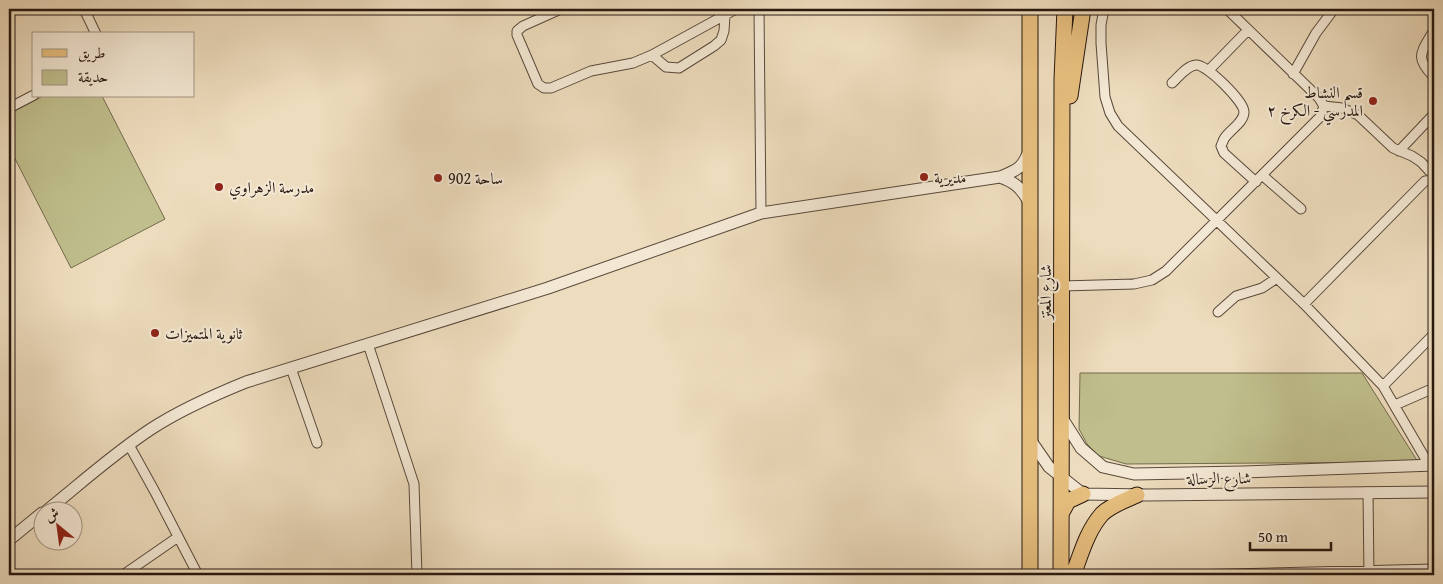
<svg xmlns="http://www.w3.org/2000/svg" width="1443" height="584" font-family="'Gentium Book Plus',Amiri,serif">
<rect width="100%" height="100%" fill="#eddcbd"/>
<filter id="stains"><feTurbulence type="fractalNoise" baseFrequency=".004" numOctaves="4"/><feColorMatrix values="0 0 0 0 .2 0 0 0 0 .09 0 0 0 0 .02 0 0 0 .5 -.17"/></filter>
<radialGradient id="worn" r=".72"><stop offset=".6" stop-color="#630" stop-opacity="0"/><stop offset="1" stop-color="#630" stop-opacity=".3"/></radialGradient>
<path fill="#bfbe8c" stroke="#746b4e" d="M 43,96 L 102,96 L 165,219 L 71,268 L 9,147 L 9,114 Z
M 1080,373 L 1362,373 L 1418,462 L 1126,464 L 1099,456 L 1087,444 L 1079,429 Z"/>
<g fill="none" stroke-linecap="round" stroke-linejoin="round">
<defs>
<path id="minor" d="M 84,9 L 96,34
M 561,9 L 523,26 L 517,31 L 517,35 L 538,84 L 544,88 L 551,88 L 591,71 L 633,63 L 652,55 L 736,9
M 759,9 L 761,213
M 1104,9 L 1101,25 L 1101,43 L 1105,97 L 1110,113 L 1118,126 L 1304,304 L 1383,386 L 1429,465
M 1434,30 C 1421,53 1414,57 1434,77
M 652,55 L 666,67 L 679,68 L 714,46 L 721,40 L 724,31 L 725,15
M 1209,70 L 1248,30
M 1293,74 L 1316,33 L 1334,9
M 1172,83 C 1179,77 1186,66 1196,65 C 1206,64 1244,101 1244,112 C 1244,123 1229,130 1224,139 C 1223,141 1222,144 1221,146 L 1224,153 L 1256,182
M 1324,106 L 1342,108 L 1358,115 L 1393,148 L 1412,156 L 1421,162 L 1434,176
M 9,108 L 34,95
M 1399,151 L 1434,114
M 1262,175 L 1301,209
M 1062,286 L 1134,284 L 1152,280 L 1166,271 L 1320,117 L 1324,106 L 1319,98 L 1227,9
M 1304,304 L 1425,181 L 1434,180
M 1218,312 L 1236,296 L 1262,288 L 1277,278
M 368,344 L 414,484 L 417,575
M 291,368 L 317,443
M 1383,386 L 1434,334
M 1395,405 L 1434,388
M 129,445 L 155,492 L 198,575
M 1368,492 L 1369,575
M 123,575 L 178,537
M 1189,575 L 1434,569"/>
<path id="tertiary" d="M 1000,177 C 1015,182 1021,188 1029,202
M 1062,418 L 1081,448 L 1103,467 L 1134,474 L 1243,472 L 1434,465
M 1029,438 L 1049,467 L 1083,494 L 1147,495 L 1434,492
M 45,512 C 80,484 113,454 151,429 C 180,410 214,395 246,382 L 548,288 L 761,213 L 1000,177 C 1017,170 1022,169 1029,151
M 9,540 L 42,513"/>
<path id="primary" d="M 1070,96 L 1083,9
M 1061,514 L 1068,501 L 1083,494
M 1030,575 L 1030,9
M 1061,575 L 1062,79 L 1065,9
M 1073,575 C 1081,554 1087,531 1102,514 C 1111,505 1126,500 1137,495"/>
</defs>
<use href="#minor" stroke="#59493b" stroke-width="11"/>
<use href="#tertiary" stroke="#59493b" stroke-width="13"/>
<use href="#primary" stroke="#281810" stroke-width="17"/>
<use href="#minor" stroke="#f3e8d4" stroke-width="9"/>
<use href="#tertiary" stroke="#f3e8d4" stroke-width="11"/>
<use href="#primary" stroke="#e6be7e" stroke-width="15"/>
</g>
<g fill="#8f2418" stroke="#f3e8d4" stroke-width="2">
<circle cx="1373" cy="101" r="5"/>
<circle cx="924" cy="177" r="5"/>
<circle cx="438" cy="178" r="5"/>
<circle cx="219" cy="187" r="5"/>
<circle cx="155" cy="333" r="5"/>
</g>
<g text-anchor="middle" stroke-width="4" stroke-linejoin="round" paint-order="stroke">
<g font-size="16" fill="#281810" stroke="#f3e8d4" text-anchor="start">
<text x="1363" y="98" text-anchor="end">قسم النشاط<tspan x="1363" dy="18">المدرسي - الكرخ ٢</tspan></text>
<text x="934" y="183">مديرية</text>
<text x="448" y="184">ساحة 902</text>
<text x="229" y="193">مدرسة الزهراوي</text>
<text x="165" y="339">ثانوية المتميزات</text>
</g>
<g font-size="16" fill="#281810" stroke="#f3e8d4">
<text transform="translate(1045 292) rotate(-90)" y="6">شارع المعتز</text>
<text transform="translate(1219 478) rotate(-1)" y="6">شارع الرسالة</text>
</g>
</g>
<rect width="1443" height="584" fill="none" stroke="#eddcbd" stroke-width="30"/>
<rect x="10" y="10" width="1423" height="564" fill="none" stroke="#281810" stroke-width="2.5"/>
<rect x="15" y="15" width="1413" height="554" fill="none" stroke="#281810"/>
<rect x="32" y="32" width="162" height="65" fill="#f3e8d4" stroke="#a29586"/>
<rect x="42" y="49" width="25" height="8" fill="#e6be7e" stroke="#a29586"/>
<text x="78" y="58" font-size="15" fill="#281810">طريق</text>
<rect x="42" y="70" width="25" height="15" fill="#bfbe8c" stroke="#a29586"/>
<text x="78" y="82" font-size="15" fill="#281810">حديقة</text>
<g transform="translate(58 526) rotate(331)"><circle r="24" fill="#f3e8d4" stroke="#a29586"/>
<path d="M0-4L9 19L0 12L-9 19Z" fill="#8f2418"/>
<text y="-8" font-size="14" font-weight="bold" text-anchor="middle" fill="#281810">ش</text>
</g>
<path d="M1250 542v8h81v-8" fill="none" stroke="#281810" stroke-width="2.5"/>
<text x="1258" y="542" font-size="15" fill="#281810" stroke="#f3e8d4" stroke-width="4" paint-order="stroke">50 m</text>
<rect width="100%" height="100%" filter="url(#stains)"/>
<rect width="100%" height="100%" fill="url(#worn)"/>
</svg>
